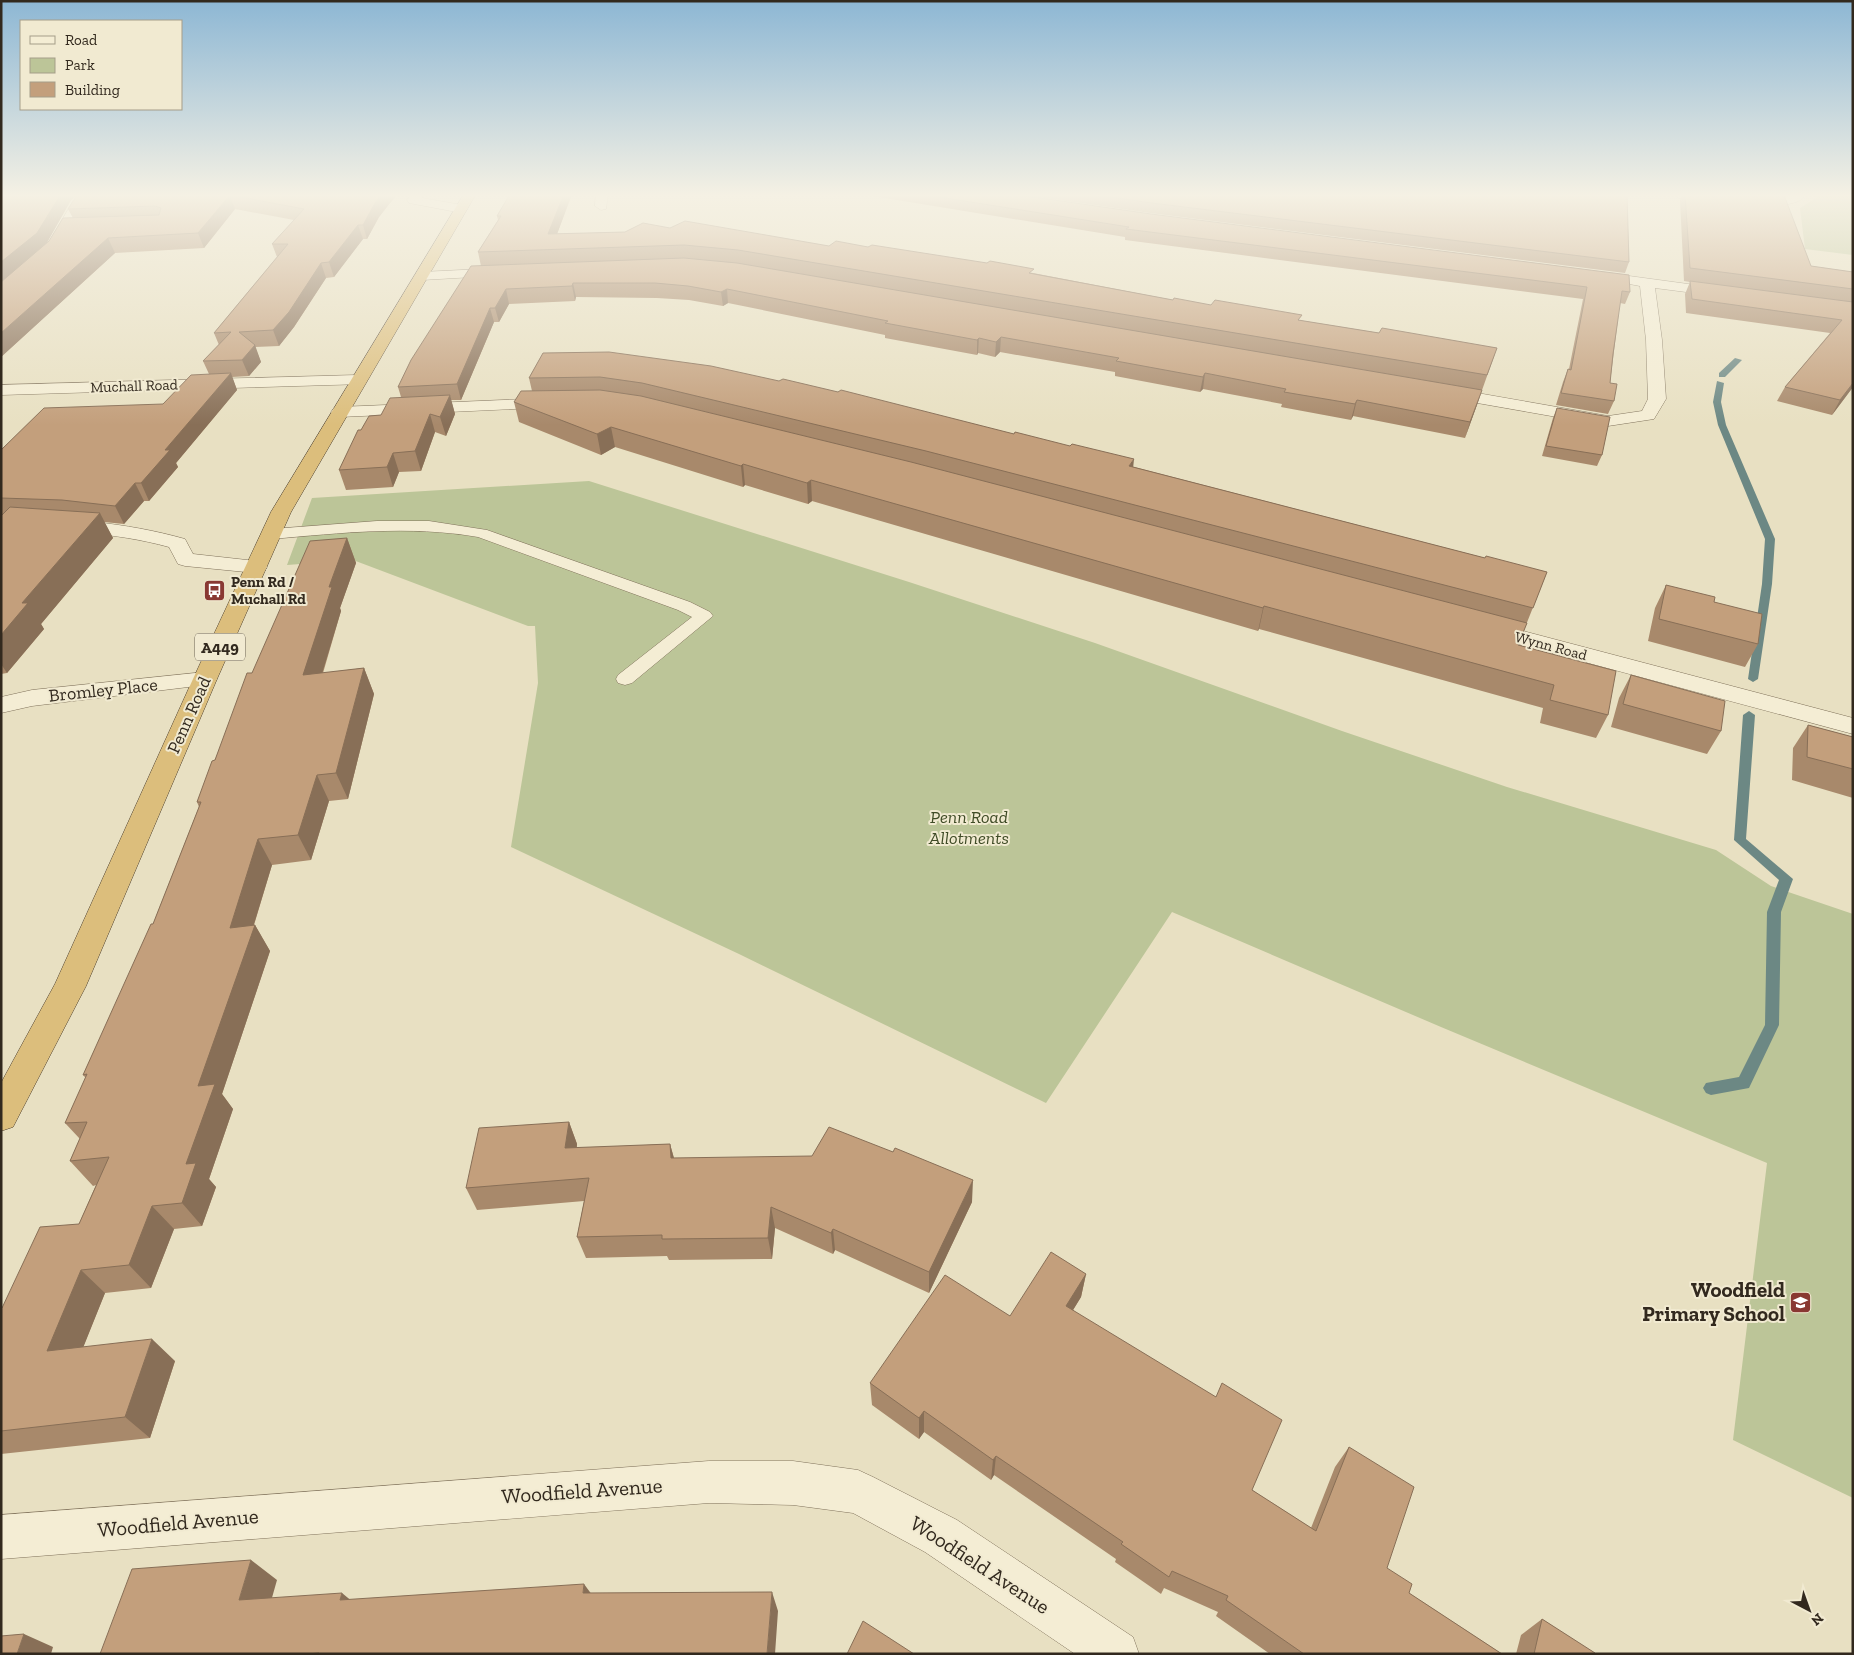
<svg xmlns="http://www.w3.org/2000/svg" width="1854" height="1655" font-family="'Zilla Slab',serif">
<rect width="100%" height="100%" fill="#e8e0c2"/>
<path fill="#bcc598" d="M 1816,194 L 1853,194 L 1853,255 L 1805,249 L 1800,208 L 1816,198 Z
M 589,481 L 909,582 L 1095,643 L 1342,731 L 1507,787 L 1716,850 L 1771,886 L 1853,914 L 1853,1498 L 1733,1440 L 1767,1163 L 1441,1027 L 1172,912 L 1046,1103 L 739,954 L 511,847 L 538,683 L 535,626 L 528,626 L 353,560 L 287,565 L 312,498 Z"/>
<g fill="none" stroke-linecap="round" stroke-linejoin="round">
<path fill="#6c8884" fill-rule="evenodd" d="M 1735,358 L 1742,360 L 1725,377 L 1719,377 L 1719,373 Z
M 1717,381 L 1724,383 L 1721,402 L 1726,425 L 1775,539 L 1772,584 L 1758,679 L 1753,682 L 1748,679 L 1762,584 L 1765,539 L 1718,425 L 1713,402 Z
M 1749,711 L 1755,715 L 1746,839 L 1793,879 L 1781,912 L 1779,1025 L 1749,1088 L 1711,1095 L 1706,1093 L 1703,1088 L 1706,1083 L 1739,1077 L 1765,1025 L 1767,912 L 1779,880 L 1734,840 L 1743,715 Z"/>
<defs>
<path id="service" d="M 377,521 L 429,521 L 487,530 L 690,602 L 710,612 L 713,616 L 632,683 L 625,685 L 618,683 L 616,679 L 618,675 L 692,617 L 678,610 L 478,537 C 409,525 341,533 272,539 L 266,537 L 264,534 L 266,531 L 272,529 Z"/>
<path id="minor" d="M 81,194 L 95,194 L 84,203 L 55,254 L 6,297 L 1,298 L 1,286 L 45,249 L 73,201 Z
M 412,194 L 424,194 L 422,198 L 462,205 L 468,209 L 462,213 L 409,203 L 407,200 Z
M 596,194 L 608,194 L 606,209 L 601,210 L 595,206 Z
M 1673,194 L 1709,194 L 1776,198 L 1791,195 L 1790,194 L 1802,194 L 1804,197 C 1789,215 1703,200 1679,198 Z
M 503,268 L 508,269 L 510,272 L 508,275 L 422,280 L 417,279 L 415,276 L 417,273 L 422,272 Z
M 1629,276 L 1725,289 L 1730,290 L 1732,293 L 1730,296 L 1725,297 L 1655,288 L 1662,340 L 1666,399 L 1654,419 L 1608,426 L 1443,397 L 1437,396 L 1434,392 L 1437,388 L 1443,387 L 1608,416 L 1642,411 L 1648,399 L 1646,340 L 1640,286 L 1624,283 L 1622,280 L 1624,277 Z
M 358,375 L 364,376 L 366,380 L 364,384 L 1,395 L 1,385 Z
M 551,398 L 557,399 L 560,403 L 557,407 L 340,417 L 334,416 L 331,412 L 334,408 L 340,407 Z
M 1,517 C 64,518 125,522 185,539 L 193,554 L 256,561 L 264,562 L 267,567 L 264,572 L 256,573 L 185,566 L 178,564 L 169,547 C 114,532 58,530 1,529 Z
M 1485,621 L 1853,718 L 1853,734 L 1477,633 L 1474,628 L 1477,623 Z
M 205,672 L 213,674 L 217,679 L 213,684 L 32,706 L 1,713 L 1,697 L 32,690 Z
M 709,1461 L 793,1461 L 858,1470 L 873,1477 L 957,1520 L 1133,1637 L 1139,1654 L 1075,1654 L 925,1552 L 853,1513 L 793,1505 L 709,1503 L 1,1559 L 1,1515 Z"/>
<path id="trunk" d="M 464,194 L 476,194 L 291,512 L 217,679 L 86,986 L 13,1127 L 1,1131 L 1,1083 L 55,984 L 193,679 L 271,512 Z"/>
</defs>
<use href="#service" stroke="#80725b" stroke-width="1"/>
<use href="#minor" stroke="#80725b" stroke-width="1"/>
<use href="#trunk" stroke="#4e402f" stroke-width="1"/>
<use href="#service" fill="#f4edd4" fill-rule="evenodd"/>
<use href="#minor" fill="#f4edd4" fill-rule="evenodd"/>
<use href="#trunk" fill="#dcbe7c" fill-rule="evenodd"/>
</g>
<path fill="#a8896b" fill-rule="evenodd" d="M 1,194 L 398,194 L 390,203 L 379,217 L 367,239 L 363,239 L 334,277 L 326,278 L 294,327 L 279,346 L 255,347 L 261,362 L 249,376 L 232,377 L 237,390 L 176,463 L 178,467 L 149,501 L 144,501 L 124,524 L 104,522 L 113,538 L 41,624 L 44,629 L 7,673 L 1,674 L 1,516 L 2,515 L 1,515 L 1,450 L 163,404 L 209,374 L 203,361 L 219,345 L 214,333 L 277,257 L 272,244 L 294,220 L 235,209 L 204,248 L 115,253 L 1,357 ZM 76,196 L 68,209 L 73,218 L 46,244 L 71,200 Z
M 510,194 L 572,194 L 557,234 L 625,232 L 670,228 L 829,246 L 868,247 L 1033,273 L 1173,300 L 1379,333 L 1497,348 L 1465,438 L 1353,416 L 1351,420 L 1281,407 L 1282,404 L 1203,389 L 1200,392 L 1115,376 L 1115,372 L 1000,352 L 995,357 L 978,353 L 977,355 L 885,338 L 885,335 L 728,303 L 723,306 L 689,300 L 657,298 L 576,297 L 575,301 L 509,304 L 499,322 L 494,322 L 461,400 L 451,400 L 455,414 L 446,436 L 435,432 L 421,471 L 399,472 L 393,487 L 346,490 L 339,470 L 361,430 L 381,415 L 401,397 L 398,387 L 481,266 L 478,252 L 498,220 L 497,216 Z
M 860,194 L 1013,194 L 1630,292 L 1625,304 L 1620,303 L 1610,383 L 1614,401 L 1608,414 L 1556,405 L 1563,382 L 1568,369 L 1569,369 L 1583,299 L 1125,240 L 1125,237 Z
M 1018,194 L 1627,194 L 1629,262 L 1625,273 L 1150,213 Z
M 1682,194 L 1776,194 L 1775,195 L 1811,266 L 1853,272 L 1853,387 L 1832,415 L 1777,401 L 1785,387 L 1830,333 L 1686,313 L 1685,294 L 1690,282 L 1684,281 L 1680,200 Z
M 543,353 L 1134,467 L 1485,558 L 1547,572 L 1518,645 L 1608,715 L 1596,738 L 1540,723 L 1543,708 L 1259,629 L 1258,631 L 812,501 L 808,504 L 745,485 L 743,487 L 615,447 L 601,455 L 519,422 L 514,402 L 532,391 L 529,378 Z
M 1557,408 L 1602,455 L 1597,466 L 1542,456 L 1553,418 Z
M 347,538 L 356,563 L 340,608 L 341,611 L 323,673 L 364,668 L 374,694 L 348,799 L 329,801 L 311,860 L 272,865 L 254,925 L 255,925 L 270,951 L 222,1094 L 233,1109 L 209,1179 L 216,1187 L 202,1226 L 174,1229 L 151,1288 L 105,1293 L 83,1347 L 175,1361 L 150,1438 L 1,1454 L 2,1308 L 79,1224 L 96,1185 L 93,1186 L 70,1161 L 80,1139 L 65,1123 L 86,1078 L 83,1075 L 153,924 L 199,807 L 197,802 L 252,673 Z
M 1666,585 L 1714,602 L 1758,644 L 1745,667 L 1648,641 L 1655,608 Z
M 1631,675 L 1721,731 L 1707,754 L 1611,727 L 1619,698 Z
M 1808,725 L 1853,737 L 1853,798 L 1792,780 L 1793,748 Z
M 569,1122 L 577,1144 L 577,1148 L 670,1144 L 674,1158 L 972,1202 L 929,1293 L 835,1250 L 833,1254 L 775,1228 L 772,1259 L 669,1260 L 667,1256 L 586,1258 L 577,1237 L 584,1201 L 477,1210 L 466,1188 Z
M 1086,1274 L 1081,1297 L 1073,1310 L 1252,1490 L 1311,1528 L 1335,1467 L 1349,1447 L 1387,1568 L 1409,1593 L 1502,1654 L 1270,1654 L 1216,1616 L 1218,1612 L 1164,1588 L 1161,1594 L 1115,1562 L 1116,1559 L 994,1475 L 991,1480 L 924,1432 L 919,1439 L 872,1405 L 870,1383 L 1010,1316 Z
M 1542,1619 L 1595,1654 L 1516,1654 L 1521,1635 Z"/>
<path fill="#886f57" d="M 61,194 L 79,194 L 71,200 L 44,248 L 1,283 L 1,262 Z
M 382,194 L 398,194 L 390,203 L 379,217 L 367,239 L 363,225 L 375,203 Z
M 564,194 L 572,194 L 551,250 L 548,234 Z
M 230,195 L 235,209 L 204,248 L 198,233 Z
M 358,225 L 363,239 L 334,277 L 329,262 Z
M 108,238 L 115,253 L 1,357 L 1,333 Z
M 321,263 L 326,278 L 294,327 L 279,346 L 273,330 Z
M 573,283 L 576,297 L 575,301 L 572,286 Z
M 506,289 L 509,304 L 499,322 L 495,308 Z
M 727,289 L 728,303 L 723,306 L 721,292 Z
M 490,308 L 494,322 L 461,400 L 457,384 Z
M 1001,337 L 1000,352 L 995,357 L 996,342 Z
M 979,338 L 978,353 L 977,355 L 977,340 Z
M 255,345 L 261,362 L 249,376 L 242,360 Z
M 231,373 L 237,390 L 176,463 L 178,467 L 149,501 L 141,483 L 165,450 Z
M 1205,373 L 1203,389 L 1200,392 L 1203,377 Z
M 1853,383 L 1853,387 L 1832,415 L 1840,400 Z
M 1482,390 L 1477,405 L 1465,438 L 1470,422 Z
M 450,395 L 455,414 L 446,436 L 440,417 Z
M 1357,400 L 1353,416 L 1351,420 L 1355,404 Z
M 430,414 L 435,432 L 421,471 L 415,451 Z
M 611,427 L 615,447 L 601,455 L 597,434 Z
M 393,453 L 399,472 L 393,487 L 387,467 Z
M 1134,459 L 1132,479 L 1129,466 Z
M 743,464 L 745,485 L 743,487 L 741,466 Z
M 811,480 L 812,501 L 808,504 L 807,483 Z
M 135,483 L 144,501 L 124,524 L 115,506 Z
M 100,513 L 113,538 L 41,624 L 44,629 L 7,673 L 1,664 L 1,635 L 22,603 Z
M 347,538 L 356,563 L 340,608 L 341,611 L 314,700 L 303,675 L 329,587 Z
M 1264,606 L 1259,629 L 1258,631 L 1263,608 Z
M 364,668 L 374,694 L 348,799 L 336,773 Z
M 317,775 L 329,801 L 311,860 L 298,835 Z
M 258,839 L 272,865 L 250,937 L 255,925 L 270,951 L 222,1094 L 233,1109 L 209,1179 L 216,1187 L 202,1226 L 182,1203 L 186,1164 L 198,1086 L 230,928 Z
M 569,1122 L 577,1144 L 573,1170 L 565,1148 Z
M 670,1144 L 676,1166 L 671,1158 Z
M 973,1180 L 972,1202 L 929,1293 L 929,1272 Z
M 152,1206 L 174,1229 L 151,1288 L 129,1265 Z
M 771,1207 L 775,1228 L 772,1259 L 768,1238 Z
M 833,1229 L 835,1250 L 833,1254 L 831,1233 Z
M 81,1270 L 105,1293 L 73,1373 L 47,1351 Z
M 1086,1274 L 1081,1297 L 1062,1328 L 1066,1306 Z
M 152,1339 L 175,1361 L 150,1438 L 125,1417 Z
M 924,1411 L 924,1432 L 919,1439 L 919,1418 Z
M 996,1456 L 994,1475 L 991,1480 L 993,1460 Z
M 251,1560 L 277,1580 L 266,1619 L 239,1600 Z
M 584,1584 L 598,1603 L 583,1593 Z
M 772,1592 L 778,1611 L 775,1654 L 767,1654 Z
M 342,1593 L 365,1612 L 340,1600 Z
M 24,1634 L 53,1647 L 51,1654 L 17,1654 Z"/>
<path fill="#c39f7c" stroke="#886f57" d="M 1,194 L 61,194 L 37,233 L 1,262 Z
M 78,194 L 382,194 L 375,203 L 363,225 L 358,225 L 329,262 L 321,263 L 289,312 L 273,330 L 239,332 L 255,345 L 242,360 L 203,361 L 231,332 L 214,333 L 288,244 L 272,244 L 304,209 L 230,195 L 198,233 L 108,238 L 1,333 L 1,282 L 49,241 L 63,218 L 159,215 L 161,208 L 155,206 L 68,209 Z
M 510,194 L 564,194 L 548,234 L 625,232 L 643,223 L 670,228 L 685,221 L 829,246 L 836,241 L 868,247 L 872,245 L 987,263 L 990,261 L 1034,269 L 1029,273 L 1173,300 L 1174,298 L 1211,305 L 1215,300 L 1302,315 L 1298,320 L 1379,333 L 1382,328 L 1497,348 L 1487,375 L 738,250 L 684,245 L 478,252 L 501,216 L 497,216 Z
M 920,194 L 1013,194 L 1151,214 L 1629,275 L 1630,292 L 1622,291 L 1613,354 L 1610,383 L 1617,384 L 1614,401 L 1561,393 L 1568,369 L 1571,370 L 1587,287 L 1126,229 L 1129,227 Z
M 1089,194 L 1627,194 L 1629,262 L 1152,203 Z
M 1685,194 L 1735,194 L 1750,195 L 1784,195 L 1811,266 L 1853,272 L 1853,289 L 1690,268 Z
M 684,258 L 737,263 L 1482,390 L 1470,422 L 1357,400 L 1355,404 L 1284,392 L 1286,389 L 1205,373 L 1203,377 L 1116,361 L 1119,358 L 1001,337 L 996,342 L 979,338 L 977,340 L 885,323 L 888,321 L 727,289 L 721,292 L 688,286 L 655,283 L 573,283 L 572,286 L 506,289 L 495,308 L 490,308 L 457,384 L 398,387 L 411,360 L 471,266 Z
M 1690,281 L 1853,302 L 1853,383 L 1840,400 L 1785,387 L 1842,320 L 1692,299 Z
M 609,352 L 711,366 L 779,381 L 783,379 L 838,392 L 841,390 L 1014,434 L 1015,432 L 1070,446 L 1072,444 L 1134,459 L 1129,466 L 1485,558 L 1486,556 L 1547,572 L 1533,608 L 926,451 L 642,383 L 600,377 L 529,378 L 543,353 Z
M 231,373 L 165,450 L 170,450 L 141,483 L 135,483 L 115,506 L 62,500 L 1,498 L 1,450 L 44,408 L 163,404 L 191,375 Z
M 600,390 L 641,396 L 911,462 L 1527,623 L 1518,645 L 1616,671 L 1608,715 L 1550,700 L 1554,685 L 1264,606 L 1263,608 L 811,480 L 807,483 L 743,464 L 741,466 L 611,427 L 597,434 L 514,402 L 521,391 Z
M 450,395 L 440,417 L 430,414 L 415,451 L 393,453 L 387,467 L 339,470 L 358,430 L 361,430 L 369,416 L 381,415 L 390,398 Z
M 1557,408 L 1610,417 L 1602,455 L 1546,446 Z
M 10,507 L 100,513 L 22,603 L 28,603 L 1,635 L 1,516 Z
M 347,538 L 329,587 L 332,587 L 303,675 L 364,668 L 336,773 L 317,775 L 298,835 L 258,839 L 230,928 L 255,925 L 198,1086 L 215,1084 L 186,1164 L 196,1163 L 182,1203 L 152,1206 L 129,1265 L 81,1270 L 47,1351 L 152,1339 L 125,1417 L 1,1431 L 1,1308 L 2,1308 L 40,1227 L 79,1224 L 109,1157 L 70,1161 L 87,1122 L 65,1123 L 87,1074 L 83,1075 L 151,924 L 153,924 L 201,802 L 197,802 L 212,761 L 215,760 L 247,673 L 252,673 L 310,541 Z
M 1666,585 L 1715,597 L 1714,602 L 1762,614 L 1758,644 L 1659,619 Z
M 1631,675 L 1725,701 L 1721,731 L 1623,704 Z
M 1808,725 L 1853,737 L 1853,769 L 1807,757 Z
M 569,1122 L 565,1148 L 670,1144 L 671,1158 L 812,1156 L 829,1127 L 893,1152 L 895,1148 L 973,1180 L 929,1272 L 833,1229 L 831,1233 L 771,1207 L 768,1238 L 662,1239 L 662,1235 L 577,1237 L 589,1178 L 466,1188 L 479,1128 Z
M 1051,1252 L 1086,1274 L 1066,1306 L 1216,1397 L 1222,1383 L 1282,1420 L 1252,1490 L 1316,1531 L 1349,1447 L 1414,1487 L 1387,1568 L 1412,1584 L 1409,1593 L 1502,1654 L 1304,1654 L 1226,1600 L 1228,1596 L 1172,1571 L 1169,1577 L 1121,1544 L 1123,1542 L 996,1456 L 993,1460 L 924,1411 L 919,1418 L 870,1383 L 945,1275 L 1010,1316 Z
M 251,1560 L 239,1600 L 342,1593 L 340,1600 L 584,1584 L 583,1593 L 772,1592 L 767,1654 L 319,1654 L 319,1653 L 307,1654 L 100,1654 L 132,1569 Z
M 1542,1619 L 1595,1653 L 1595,1654 L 1534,1654 Z
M 863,1621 L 914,1654 L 847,1654 Z
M 24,1634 L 17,1654 L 1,1654 L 1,1636 Z"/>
<linearGradient id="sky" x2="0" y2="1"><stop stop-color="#8db7d4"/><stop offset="0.46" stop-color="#f5f1e4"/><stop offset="1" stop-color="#f5f1e4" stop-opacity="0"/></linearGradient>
<rect width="1854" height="425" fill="url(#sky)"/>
<defs>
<symbol id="bus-square" viewBox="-11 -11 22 22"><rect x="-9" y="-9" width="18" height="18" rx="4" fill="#893832" stroke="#f1ead1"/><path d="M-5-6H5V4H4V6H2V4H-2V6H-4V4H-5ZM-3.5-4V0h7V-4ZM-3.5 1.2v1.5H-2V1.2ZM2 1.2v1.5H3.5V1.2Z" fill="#fff"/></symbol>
<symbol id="school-square" viewBox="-11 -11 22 22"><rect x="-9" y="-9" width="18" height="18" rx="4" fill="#893832" stroke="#f1ead1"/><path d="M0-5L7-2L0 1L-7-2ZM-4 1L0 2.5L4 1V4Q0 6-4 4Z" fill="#fff"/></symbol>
</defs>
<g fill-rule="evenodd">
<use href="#bus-square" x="202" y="578" width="25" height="25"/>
<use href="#school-square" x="1788" y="1290" width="25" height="25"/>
</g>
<g text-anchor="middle" stroke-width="4" stroke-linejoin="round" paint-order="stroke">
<g font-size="15" fill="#32291e" stroke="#f1ead1">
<text transform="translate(134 386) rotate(-2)" y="5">Muchall Road</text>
<text transform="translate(1551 646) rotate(15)" y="5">Wynn Road</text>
</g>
<g font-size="15" font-weight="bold" fill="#32291e" stroke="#f1ead1" text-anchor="start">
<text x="231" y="587">Penn Rd /<tspan x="231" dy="17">Muchall Rd</tspan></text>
</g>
<rect fill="#f1ead1" stroke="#6b6354" stroke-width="1" x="195" y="633.5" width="50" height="27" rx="4"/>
<g font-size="16" font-weight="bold" fill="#32291e">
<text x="220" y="653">A449</text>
</g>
<g font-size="18" fill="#32291e" stroke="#f1ead1">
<text transform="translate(103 690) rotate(-6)" y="6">Bromley Place</text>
<text transform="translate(189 715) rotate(-66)" y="6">Penn Road</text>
</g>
<g font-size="18" font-style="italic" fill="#404c27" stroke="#f1ead1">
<text x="969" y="823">Penn Road<tspan x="969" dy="21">Allotments</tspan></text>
</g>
<g font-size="21" font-weight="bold" fill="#32291e" stroke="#f1ead1" text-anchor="end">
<text x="1785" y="1297">Woodfield<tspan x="1785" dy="24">Primary School</tspan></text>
</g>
<g font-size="21" fill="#32291e" stroke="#f1ead1">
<text transform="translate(582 1491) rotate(-4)" y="7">Woodfield Avenue</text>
<text transform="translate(178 1523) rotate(-5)" y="7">Woodfield Avenue</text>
<text transform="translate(980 1565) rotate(33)" y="7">Woodfield Avenue</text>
</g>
</g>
<rect width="1854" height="1655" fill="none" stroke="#32291e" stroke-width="5"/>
<rect x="20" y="20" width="162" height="90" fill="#f1ead1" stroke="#a59d89"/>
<rect x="30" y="36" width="25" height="8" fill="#f4edd4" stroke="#a59d89"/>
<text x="65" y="45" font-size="15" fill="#32291e">Road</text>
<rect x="30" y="58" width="25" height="15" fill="#bcc598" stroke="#a59d89"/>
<text x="65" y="70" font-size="15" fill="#32291e">Park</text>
<rect x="30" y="82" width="25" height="15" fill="#c39f7c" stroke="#a59d89"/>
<text x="65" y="95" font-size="15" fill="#32291e">Building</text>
<g transform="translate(1809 1610) rotate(139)" stroke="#f1ead1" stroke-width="4" paint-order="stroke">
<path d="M0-4L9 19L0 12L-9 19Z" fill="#32291e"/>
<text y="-8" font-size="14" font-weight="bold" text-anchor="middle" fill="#32291e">N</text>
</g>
</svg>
